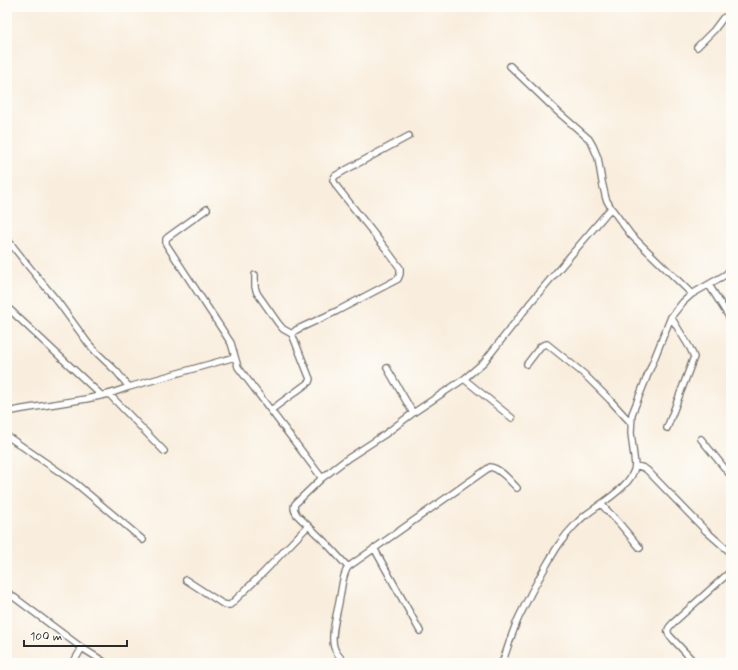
<svg xmlns="http://www.w3.org/2000/svg" width="738" height="670" font-family="Mynerve,sans-serif">
<rect width="100%" height="100%" fill="#fdfcf7"/>
<filter id="ink" filterUnits="userSpaceOnUse"><feTurbulence type="fractalNoise" baseFrequency=".025" numOctaves="2"/><feDisplacementMap in="SourceGraphic" scale="8" xChannelSelector="R" yChannelSelector="G"/><feConvolveMatrix kernelMatrix="1 2 1 2 8 2 1 2 1" color-interpolation-filters="sRGB"/></filter>
<filter id="wash" filterUnits="userSpaceOnUse"><feTurbulence type="fractalNoise" baseFrequency=".012" numOctaves="4" result="noise"/><feDisplacementMap in="SourceGraphic" scale="16" xChannelSelector="R" yChannelSelector="G"/><feGaussianBlur stdDeviation="0.9" result="paint"/><feColorMatrix in="noise" values="0 0 0 0 0 0 0 0 0 0 0 0 0 0 0 0 0 1.4 0 .05"/><feComposite in="paint" operator="in"/></filter>
<g filter="url(#wash)">
<rect width="100%" height="100%" fill="#f9eede"/>
</g>
<g filter="url(#ink)">
<g fill="none" stroke-linecap="round" stroke-linejoin="round">
<defs>
<path id="street" d="M 697,47 L 714,30 L 723,18 L 727,16 L 731,19
M 510,66 L 558,112 L 589,139 L 593,146 L 598,158 L 602,182 L 606,199 L 611,208 L 631,235 L 692,294
M 207,209 L 168,237 L 166,239 L 166,244 L 206,305 L 231,343 L 238,367 L 322,478
M 7,239 L 30,268 L 58,302 L 88,343 L 96,352 L 117,372 L 129,387
M 255,275 L 255,287 L 257,293 L 278,323 L 283,329 L 292,334 L 310,379 L 309,382 L 271,410
M 709,285 L 731,320
M 7,307 L 101,395
M 292,334 L 296,330 L 337,311 L 398,279 L 400,274 L 400,268 L 386,249 L 337,187 L 333,180 L 335,176 L 342,172 L 409,136
M 527,364 L 540,347 L 543,345 L 547,344 L 584,374 L 610,400 L 631,423
M 387,368 L 413,413
M 464,379 L 512,418
M 109,394 L 164,451
M 7,412 L 23,409 L 86,399 L 109,394 L 129,387 L 235,357
M 667,428 L 694,357 L 690,348 L 671,317
M 7,436 L 74,482 L 116,517 L 143,540
M 701,439 L 731,476
M 635,465 L 644,468 L 647,470 L 706,531 L 731,553
M 601,504 L 619,523 L 640,548
M 374,548 L 420,631
M 348,567 L 327,544 L 297,515 C 294,511 293,508 295,504 L 322,478 L 347,459 L 384,435 L 413,413 L 464,379 L 484,362 L 531,302 L 611,208
M 186,580 L 223,604 L 227,605 L 230,605 L 264,572 L 308,526
M 7,592 L 82,648 L 106,663
M 73,663 L 82,648
M 345,663 C 341,658 336,654 334,647 C 330,634 338,611 340,597 C 342,587 342,576 348,567 L 490,467 C 500,468 510,481 517,488
M 502,663 C 508,648 512,632 519,617 C 527,600 536,583 546,566 C 554,552 562,538 574,526 C 578,522 582,517 587,514 C 601,503 634,485 635,465 L 631,433 L 632,414 L 671,317 L 683,302 L 692,294 L 725,275 L 731,269
M 695,663 L 669,635 C 666,630 669,627 673,623 L 731,571"/>
</defs>
<use href="#street" stroke="#736f6a" stroke-width="8"/>
<use href="#street" stroke="#fff" stroke-width="5.5"/>
</g>
</g>
<rect width="738" height="670" fill="none" stroke="#fdfcf7" stroke-width="24"/>
<path d="M24 640v6h103v-6" fill="none" stroke="#2b2b2b" stroke-width="2"/>
<text x="30" y="640" font-size="12" fill="#2b2b2b" stroke="#fdfcf7" stroke-width="3" paint-order="stroke">100 m</text>
</svg>
